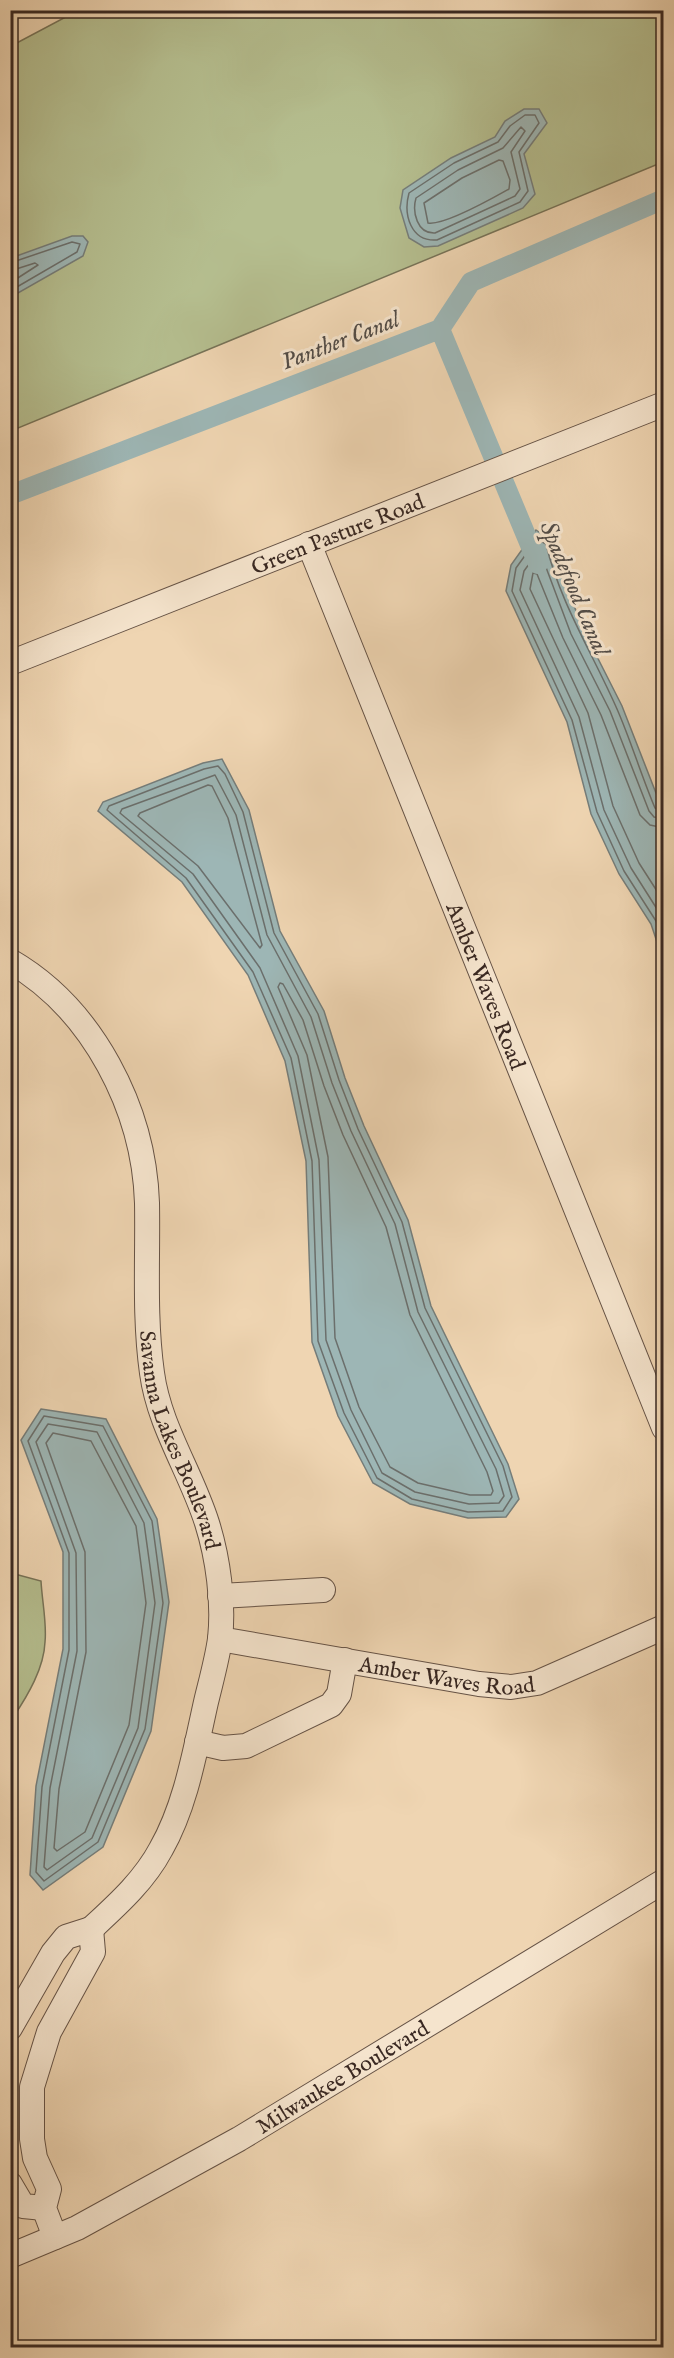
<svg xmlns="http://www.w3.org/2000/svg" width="674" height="2358" font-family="'IM FELL English',serif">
<rect width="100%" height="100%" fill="#efd5b2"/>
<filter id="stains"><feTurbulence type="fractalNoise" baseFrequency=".00333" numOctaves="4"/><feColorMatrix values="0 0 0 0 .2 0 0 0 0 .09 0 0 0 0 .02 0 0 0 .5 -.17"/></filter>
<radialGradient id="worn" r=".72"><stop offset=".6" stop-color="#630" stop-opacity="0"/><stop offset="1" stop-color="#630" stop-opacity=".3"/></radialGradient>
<path fill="#b5be8f" stroke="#777358" stroke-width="1.5" d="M 77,11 L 663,11 L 663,162 L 11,431 L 11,46 Z
M 11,1573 L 41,1581 C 42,1601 47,1623 45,1642 C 44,1668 28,1695 14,1716 L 10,1716 Z"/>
<path fill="#9db6b5" stroke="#757d7a" stroke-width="1.5" d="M 524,109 L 539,109 L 547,123 L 524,154 L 535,194 L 523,208 L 438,246 L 424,247 L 409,238 L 400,208 L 403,190 L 451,158 L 495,137 L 505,121 Z
M 72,236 L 83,236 L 88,242 L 83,256 L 11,297 L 11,258 Z
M 536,530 L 551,540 L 556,559 L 583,629 L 622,706 L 663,811 L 663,960 L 651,924 L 619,874 L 591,814 L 567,722 L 506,591 L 511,565 Z
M 222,759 L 249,810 L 280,931 L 324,1011 L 345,1078 L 364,1126 L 408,1220 L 431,1306 L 508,1464 L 519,1499 L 506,1517 L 468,1518 L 410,1504 L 373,1483 L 338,1416 L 312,1342 L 306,1161 L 285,1061 L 248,975 L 182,882 L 98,811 L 103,802 L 203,763 Z
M 41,1409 L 106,1419 L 157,1519 L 169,1602 L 151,1731 L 103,1847 L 43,1890 L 30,1875 L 36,1786 L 63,1649 L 63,1552 L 21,1440 Z"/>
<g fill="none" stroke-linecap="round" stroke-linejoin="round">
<path stroke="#6b6f6c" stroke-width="1.5" d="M 525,115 L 535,115 L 539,123 L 519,152 L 528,191 L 520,202 L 437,240 C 411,242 403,215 409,193 L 454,163 L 498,142 L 510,126 Z
M 521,127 L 525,131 L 511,152 L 520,189 L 515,196 L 435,233 C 417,234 412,212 416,198 L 458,170 L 503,148 Z
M 499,160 L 503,161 L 510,180 L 509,189 C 493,198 444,226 428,223 L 424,203 L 462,178 Z
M 10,263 L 72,242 L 80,244 L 77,252 L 10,291
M 10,271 L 35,263 L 38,265 L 10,283
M 218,766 L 225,774 L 243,812 L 274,933 L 318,1014 L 339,1080 L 358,1129 L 402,1222 L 425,1308 L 503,1466 L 512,1497 L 503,1511 L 468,1512 L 412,1499 L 377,1478 L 344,1413 L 318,1341 L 312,1161 L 291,1058 L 253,972 L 186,878 L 107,810 L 109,806 L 204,769 Z
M 215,775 L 236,815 L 267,935 L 311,1017 L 332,1083 L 351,1131 L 395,1224 L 418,1312 L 496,1469 L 504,1496 L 499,1503 L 469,1504 L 415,1492 L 382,1473 L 351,1410 L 326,1340 L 319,1160 L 298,1056 L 260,968 L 193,874 L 120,813 L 122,809 Z
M 208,785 L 212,786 L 228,818 L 262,945 L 260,948 L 198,866 L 138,816 L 140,813 Z
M 664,812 L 655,808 C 641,775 631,741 617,709 C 593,654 560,603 546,544 L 537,539 L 516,568 L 512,591 L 572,720 L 597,812 L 624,871 L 656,921 L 664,942
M 664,819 L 654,817 L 649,811 L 610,711 L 571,634 L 541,554 L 537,553 L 524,571 L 520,590 L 579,717 L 604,810 L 631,868 L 664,920
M 664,828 L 650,825 L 640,815 L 601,715 L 563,638 L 537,574 L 533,573 L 530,589 L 588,713 L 613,806 L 639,863 L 664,902
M 280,983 L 283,984 L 303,1020 L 324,1086 L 343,1135 L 386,1227 L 410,1315 L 487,1472 L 493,1491 L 491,1495 L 470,1495 L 418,1483 L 390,1467 L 359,1407 L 335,1338 L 328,1157 L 307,1055 L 278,987 Z
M 44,1416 L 103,1426 L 152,1521 L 163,1603 L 145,1729 L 98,1842 L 44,1881 L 36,1872 L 42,1787 L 69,1650 L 69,1553 L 28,1441 Z
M 48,1424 L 97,1432 L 144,1523 L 155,1603 L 138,1728 L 92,1838 L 47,1870 L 44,1867 L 50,1788 L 77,1651 L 76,1553 L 36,1442 Z
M 53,1433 L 91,1441 L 136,1526 L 146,1603 L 129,1725 L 85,1832 L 57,1851 L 54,1848 L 59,1789 L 86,1652 L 85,1552 L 46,1443 Z"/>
<path stroke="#9db6b5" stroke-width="20" d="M 440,329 L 538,564
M 10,495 L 440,329 L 471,282 L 664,199"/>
<defs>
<g id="minor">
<path id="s1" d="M 309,544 L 664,1428"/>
<path id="s2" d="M 10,663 L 664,404"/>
<path id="s3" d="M 10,961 C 93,1009 144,1109 147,1203 C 148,1260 144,1316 152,1373 C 159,1426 191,1472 207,1523 C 218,1558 224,1602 220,1639 C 217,1660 211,1681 206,1702 C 195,1751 186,1805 161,1849 C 144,1881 117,1905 91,1929"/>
<path d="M 220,1596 L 323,1590"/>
<path id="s4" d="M 220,1639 L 479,1684 L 511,1687 L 537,1683 L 664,1627"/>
<path d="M 197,1742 L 223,1748 L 246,1746 L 331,1705 L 339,1694 L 345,1660"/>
<path d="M 10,2028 L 53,1953 L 66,1937 L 91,1929 L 93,1952 L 49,2032 L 32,2087 L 32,2139 L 35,2158 L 49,2189 L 44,2208 L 55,2237"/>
<path d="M 10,2184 L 23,2206 L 44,2208"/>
<path id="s5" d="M 10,2256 L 77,2228 L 239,2139 L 664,1881"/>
</g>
</defs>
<use href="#minor" stroke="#665346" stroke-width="26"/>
<use href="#minor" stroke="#f5e4cd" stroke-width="24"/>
</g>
<g text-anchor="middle" stroke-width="6" stroke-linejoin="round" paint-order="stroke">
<g font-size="22" fill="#392822" stroke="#f5e4cd">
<text dy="8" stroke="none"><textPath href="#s2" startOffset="352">Green Pasture Road</textPath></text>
<text dy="8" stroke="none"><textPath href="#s1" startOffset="476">Amber Waves Road</textPath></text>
<text dy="8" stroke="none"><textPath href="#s3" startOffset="532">Savanna Lakes Boulevard</textPath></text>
<text dy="8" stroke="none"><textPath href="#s4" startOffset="230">Amber Waves Road</textPath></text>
<text dy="8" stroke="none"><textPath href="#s5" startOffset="378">Milwaukee Boulevard</textPath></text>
</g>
<g font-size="24" font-style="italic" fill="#524c47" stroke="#f5e4cd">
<text transform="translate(340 340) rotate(-21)" y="8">Panther Canal</text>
<text transform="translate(575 588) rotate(67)" y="8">Spadefood Canal</text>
</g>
</g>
<rect width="674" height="2358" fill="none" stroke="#efd5b2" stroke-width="36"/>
<rect x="12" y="12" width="650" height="2334" fill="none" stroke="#392822" stroke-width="3"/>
<rect x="18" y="18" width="638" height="2322" fill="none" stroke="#392822" stroke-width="1.5"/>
<rect width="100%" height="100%" filter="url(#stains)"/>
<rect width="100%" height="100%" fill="url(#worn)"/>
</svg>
